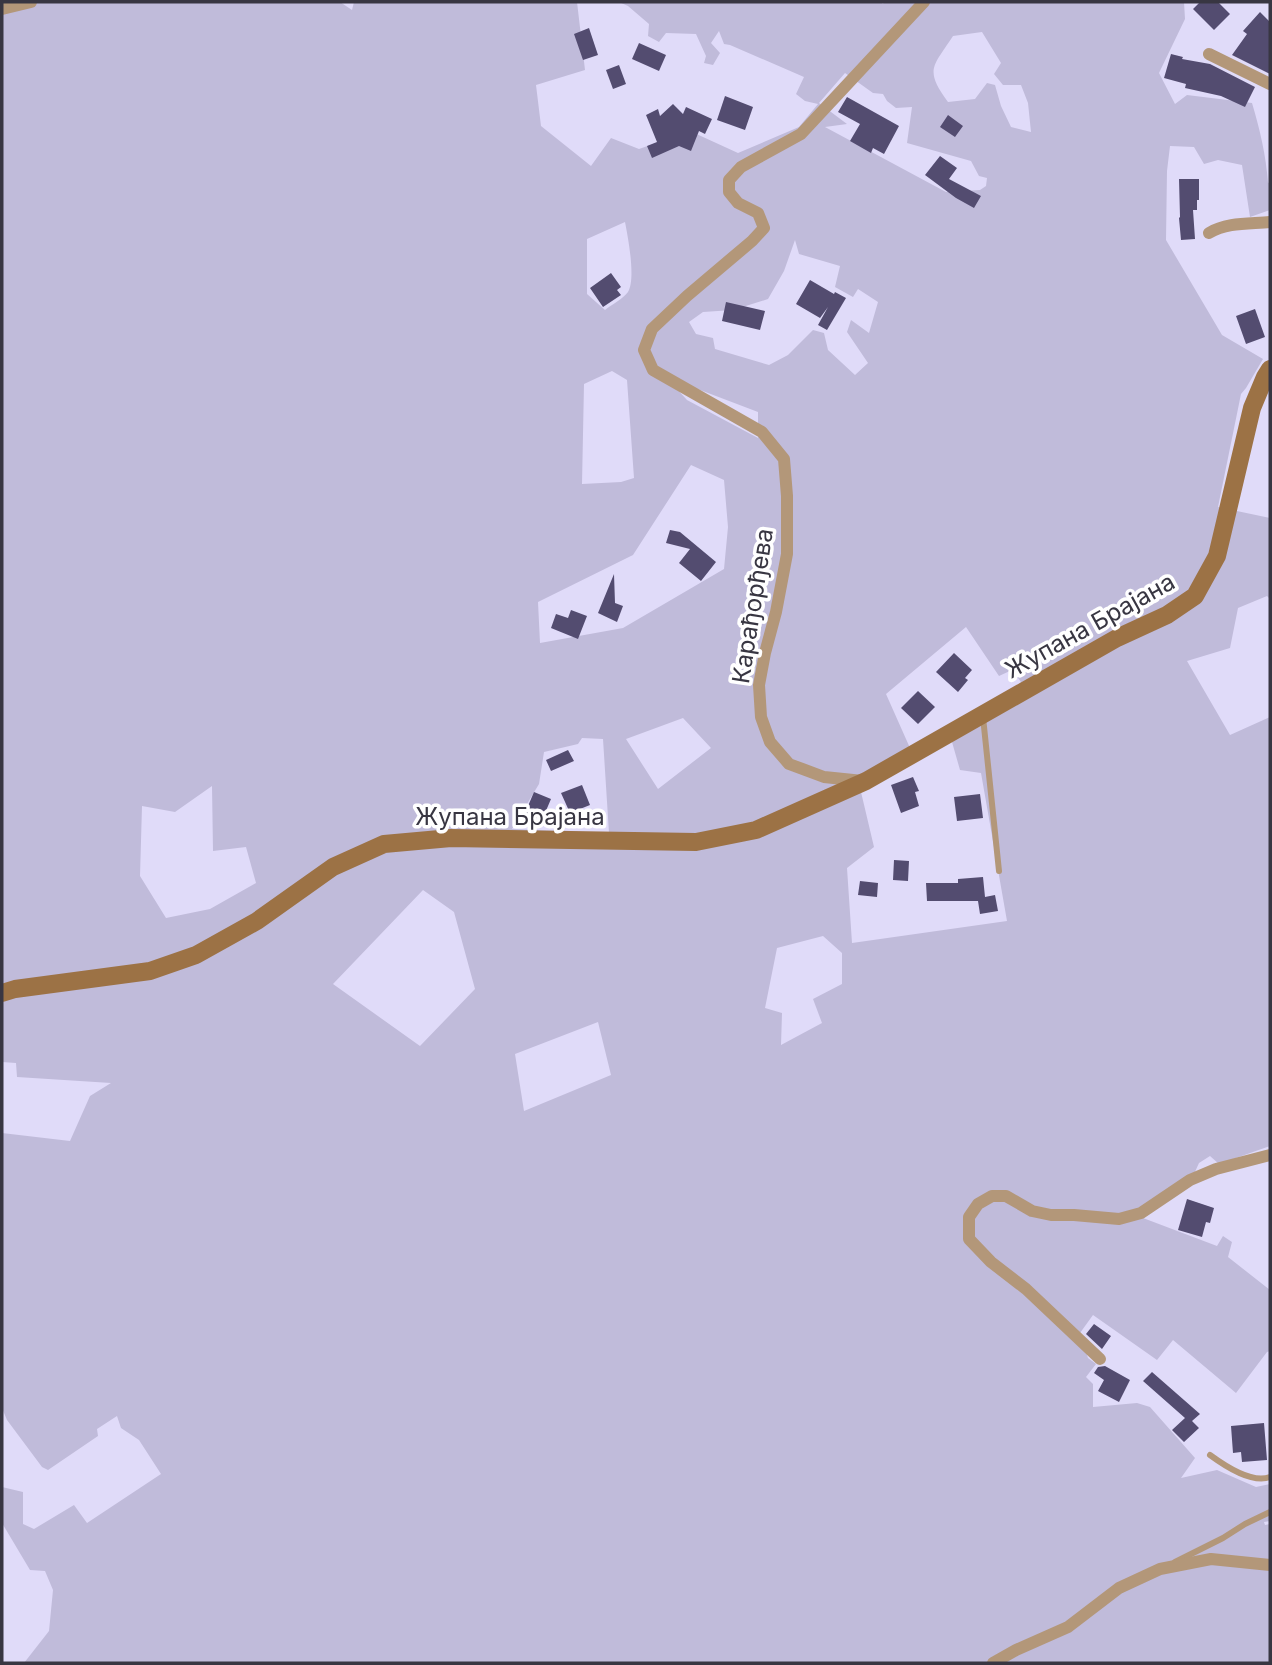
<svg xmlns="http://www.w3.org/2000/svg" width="1272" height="1665" font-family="Inter,sans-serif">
<rect width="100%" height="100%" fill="#e0dbf9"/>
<path fill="#c0bbda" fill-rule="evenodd" d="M 21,2 L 340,2 L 352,10 L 354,2 L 577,2 L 585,70 L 536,85 L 541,126 L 591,166 L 611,138 L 639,149 L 679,135 L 679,126 L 738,153 L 799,127 L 818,104 L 805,101 L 796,94 L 804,77 L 730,45 L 724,44 L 719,31 L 711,43 L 720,53 L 713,65 L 704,63 L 706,56 L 696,34 L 666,33 L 659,42 L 648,36 L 649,24 L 628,6 L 619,2 L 881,2 L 883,4 L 884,2 L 1184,2 L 1185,19 L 1159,73 L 1175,104 L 1187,95 L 1252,103 C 1260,130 1266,155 1268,183 L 1270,182 L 1270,210 L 1250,217 L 1242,165 L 1218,160 L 1204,164 L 1194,147 L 1170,146 L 1167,171 L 1166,240 L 1222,335 L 1263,359 L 1246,388 L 1241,394 L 1218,507 L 1270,518 L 1270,599 L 1267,596 L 1238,608 L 1230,648 L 1187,661 L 1230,735 L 1270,717 L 1270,1146 L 1219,1164 L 1210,1156 L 1199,1163 L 1194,1174 L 1143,1218 L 1217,1246 L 1223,1236 L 1232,1242 L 1228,1257 L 1270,1290 L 1270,1351 L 1267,1352 L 1236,1393 L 1173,1340 L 1157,1360 L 1093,1315 L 1080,1333 L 1088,1358 L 1096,1364 L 1086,1377 L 1093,1384 L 1093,1407 L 1137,1403 L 1150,1407 L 1195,1458 L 1181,1478 L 1217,1470 L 1256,1487 L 1270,1484 L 1270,1521 L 1264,1522 L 1265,1525 L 1270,1524 L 1270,1663 L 24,1663 L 49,1631 L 53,1590 L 45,1571 L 30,1570 L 2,1523 L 2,1487 L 23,1492 L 23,1524 L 34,1529 L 74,1505 L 87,1523 L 161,1474 L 139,1440 L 121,1428 L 117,1416 L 97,1429 L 98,1436 L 48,1470 L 42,1467 L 7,1420 L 2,1408 L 2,1133 L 70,1141 L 90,1096 L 111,1083 L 17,1077 L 16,1063 L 2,1062 L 2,15 ZM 982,32 L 1001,63 L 994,74 L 1003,85 L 1021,85 L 1028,103 L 1031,132 L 1011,127 L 1001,106 L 995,85 L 987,83 L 975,99 L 948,102 C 924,69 933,67 953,36 ZM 845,73 L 873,93 L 883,94 L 887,101 L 896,108 L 912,107 L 907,143 L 971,161 L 979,176 L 987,178 L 986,186 L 980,190 L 946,192 L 825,127 L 847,124 L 819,103 ZM 625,222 C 628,237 636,279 628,292 C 623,299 611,305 605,310 L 587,294 L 587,239 ZM 795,240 L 799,254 L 840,266 L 835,287 L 853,297 L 858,289 L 878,302 L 869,333 L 851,320 L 847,332 L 868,363 L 855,375 L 828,350 L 824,333 L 813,330 L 788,355 L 769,365 L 715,349 L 713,338 L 696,334 L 689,322 L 703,312 L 733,310 L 768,299 L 784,271 ZM 612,371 L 627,380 L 634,478 L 621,482 L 582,484 L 584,384 ZM 666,377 L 758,412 L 758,438 L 687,400 ZM 691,465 L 724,480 L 728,527 L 724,569 L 623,628 L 540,643 L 538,602 L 633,555 ZM 966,627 L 999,676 L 1012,670 L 1021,682 L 952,742 L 960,770 L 981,773 L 1007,921 L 852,943 L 847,868 L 874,847 L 861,792 L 910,748 L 886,694 ZM 683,718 L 711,748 L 658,789 L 626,739 ZM 582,738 L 603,739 L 609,833 L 512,829 L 539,784 L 544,752 L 578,744 ZM 212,786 L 213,851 L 246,847 L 256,883 L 210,909 L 166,918 L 140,876 L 142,806 L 175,812 ZM 423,890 L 454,912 L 475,989 L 420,1046 L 333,984 ZM 823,936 L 842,953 L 842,984 L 813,999 L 822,1023 L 781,1045 L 782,1013 L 765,1008 L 777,948 ZM 598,1022 L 611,1075 L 524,1111 L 515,1054 Z"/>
<path fill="#534c70" d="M 1200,2 L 1218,2 L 1230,14 L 1214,30 L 1193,9 Z
M 1260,12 L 1270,22 L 1270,74 L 1232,55 L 1247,34 L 1243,31 Z
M 589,28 L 598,55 L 583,60 L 574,34 Z
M 639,43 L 666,55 L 659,71 L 632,59 Z
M 1171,54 L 1183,57 L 1182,59 L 1210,64 L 1255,87 L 1245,107 L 1221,96 L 1185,88 L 1186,84 L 1164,78 Z
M 619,65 L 626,84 L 613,89 L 606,70 Z
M 725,96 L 753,107 L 745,130 L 717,120 Z
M 847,97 L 899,126 L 884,154 L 873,148 L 871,153 L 850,141 L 860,124 L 838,112 Z
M 673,104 L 683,114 L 686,107 L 712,119 L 705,134 L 699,131 L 691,151 L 679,146 L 652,158 L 647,146 L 657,142 L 646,115 L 658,109 L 660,116 Z
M 948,115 L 963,126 L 955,137 L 940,127 Z
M 940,156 L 957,168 L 949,179 L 981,196 L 974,208 L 956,198 L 925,175 Z
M 1179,179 L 1199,179 L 1199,200 L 1197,200 L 1197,210 L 1193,210 L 1195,239 L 1181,240 L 1179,218 L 1180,217 Z
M 611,273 L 621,287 L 617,290 L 621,295 L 603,307 L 590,288 Z
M 810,280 L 834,294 L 835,292 L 846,298 L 827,330 L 818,325 L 828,307 L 820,318 L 796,304 Z
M 726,302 L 765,311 L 760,330 L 722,321 Z
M 1255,309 L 1265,337 L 1246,344 L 1236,316 Z
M 670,530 L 680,532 L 716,562 L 701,581 L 679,563 L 690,549 L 666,543 Z
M 614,574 L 615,603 L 623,606 L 617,622 L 598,613 Z
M 571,610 L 587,616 L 578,639 L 551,628 L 556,614 L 568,618 Z
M 954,653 L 972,670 L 965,678 L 968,680 L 958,692 L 936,672 Z
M 918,691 L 935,707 L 918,724 L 901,708 Z
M 568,750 L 574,761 L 551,771 L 546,760 Z
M 913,777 L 919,791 L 915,792 L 919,806 L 901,813 L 891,785 Z
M 582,785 L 590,805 L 570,813 L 561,793 Z
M 534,792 L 551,799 L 542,820 L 525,813 Z
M 980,794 L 983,818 L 957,821 L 954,797 Z
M 894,860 L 909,861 L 908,881 L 893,880 Z
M 983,877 L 985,897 L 995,895 L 998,911 L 980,914 L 978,901 L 927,901 L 926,883 L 958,883 L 958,879 Z
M 860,881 L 878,883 L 877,897 L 858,895 Z
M 1187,1199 L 1214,1208 L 1210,1223 L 1206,1222 L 1202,1237 L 1178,1230 Z
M 1094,1324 L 1111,1336 L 1102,1349 L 1086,1334 Z
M 1105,1366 L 1130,1380 L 1119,1402 L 1098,1391 L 1104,1380 L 1094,1373 L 1098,1367 Z
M 1152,1372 L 1200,1414 L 1192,1421 L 1199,1428 L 1184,1442 L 1172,1430 L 1185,1418 L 1143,1381 Z
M 1264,1423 L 1267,1460 L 1242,1462 L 1241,1452 L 1233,1453 L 1231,1426 Z"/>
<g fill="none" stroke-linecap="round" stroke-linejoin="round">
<path stroke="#b39779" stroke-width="6" d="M 983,717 L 999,871
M 1210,1455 C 1225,1466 1252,1484 1270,1477
M 1175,1562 L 1223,1538 L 1245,1524 L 1270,1512"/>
<path stroke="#b39779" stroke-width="12" d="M 2,9 L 31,2
M 1209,54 L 1270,84
M 1209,233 C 1227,222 1250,224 1270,222
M 863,781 L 824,777 L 789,764 L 770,742 L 761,717 L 759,685 L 765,653 L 776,612 L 787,554 L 787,496 L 784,459 L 762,432 L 653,370 L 644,350 L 652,329 L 687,296 L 752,241 L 764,228 L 758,213 L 738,203 L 729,192 L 729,180 L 741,167 L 801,134 L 924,2
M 1100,1359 L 1026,1289 L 991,1262 L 969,1239 L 969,1217 L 978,1204 L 992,1196 L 1006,1196 L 1032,1211 L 1051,1215 L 1074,1215 L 1119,1219 L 1141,1213 L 1190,1180 L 1216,1169 L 1270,1155
M 993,1663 L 1016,1650 L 1068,1627 L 1119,1588 L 1160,1569 L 1211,1559 L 1270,1565"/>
<path stroke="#9c7245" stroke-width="18" d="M 2,993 L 15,989 L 150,971 L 196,955 L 257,921 L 333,867 L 384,844 L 451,838 L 696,842 L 756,830 L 866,781 L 1117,638 L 1167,615 L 1195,596 L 1217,556 L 1252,408 L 1265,377 L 1270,369"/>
</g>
<g text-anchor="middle" stroke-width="7" stroke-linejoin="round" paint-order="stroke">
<g font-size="24" fill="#383642" stroke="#fff">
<text transform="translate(753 606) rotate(-81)" y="8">Карађорђева</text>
<text transform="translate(1090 626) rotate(-29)" y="8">Жупана Брајана</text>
<text x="510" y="825">Жупана Брајана</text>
</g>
</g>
<rect width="1272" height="1665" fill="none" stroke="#383642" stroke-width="7"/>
</svg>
